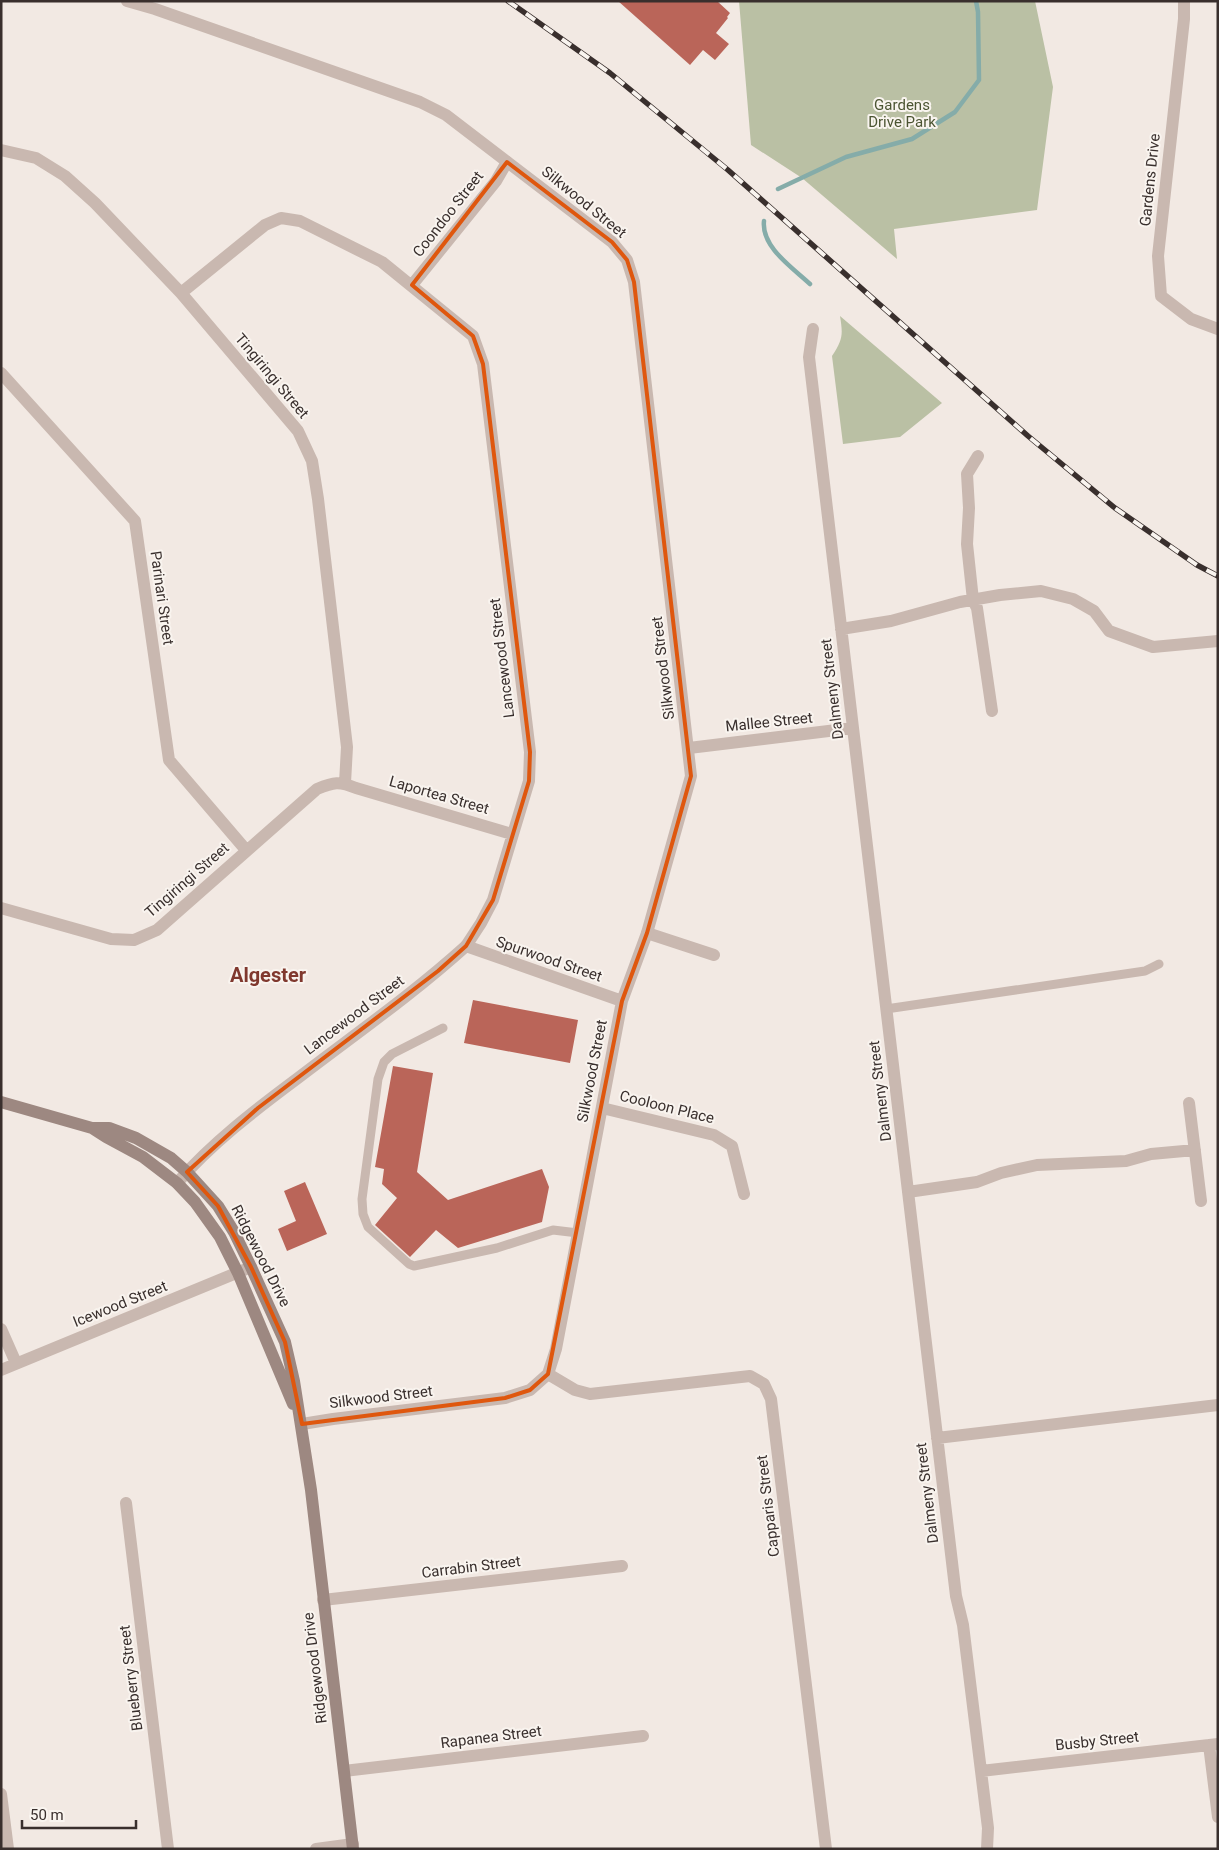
<svg xmlns="http://www.w3.org/2000/svg" width="1219" height="1850" font-family="Roboto,sans-serif">
<rect width="100%" height="100%" fill="#f2e9e3"/>
<path fill="#bac0a4" d="M 739,1 L 1035,1 L 1053,87 L 1037,210 L 894,229 L 897,259 L 802,178 L 751,145 Z
M 840,316 L 942,403 L 900,437 L 843,444 L 832,356 C 843,339 843,335 840,316 Z"/>
<g fill="none" stroke-linecap="round" stroke-linejoin="round">
<path stroke="#85aca9" stroke-width="4.5" d="M 778,189 L 846,157 L 912,139 L 955,112 L 979,80 L 978,12 L 976,1
M 764,221 C 761,247 793,268 810,284"/>
</g>
<path fill="#ba6559" d="M 618,1 L 717,1 L 730,13 L 727,17 L 728,18 L 716,33 L 729,44 L 715,60 L 703,50 L 690,65 Z
M 473,1000 L 578,1020 L 570,1063 L 464,1043 Z
M 393,1066 L 433,1073 L 417,1172 L 448,1200 L 542,1169 L 549,1187 L 542,1222 L 458,1248 L 436,1230 L 410,1257 L 375,1225 L 397,1198 L 382,1184 L 384,1169 L 375,1167 Z
M 305,1182 L 327,1234 L 287,1251 L 278,1229 L 296,1221 L 284,1191 Z"/>
<g fill="none" stroke-linecap="round" stroke-linejoin="round">
<path stroke="#c9b8b0" stroke-width="9" d="M 886,1009 L 1145,971 L 1159,964
M 443,1028 L 392,1054 L 384,1062 L 378,1079 L 362,1199 L 363,1214 L 368,1227 L 409,1264 L 414,1266 L 497,1248 L 553,1230 L 578,1233"/>
<path stroke="#c9b8b0" stroke-width="12" d="M 1184,1 L 1184,19 L 1158,256 L 1161,296 L 1191,319 L 1218,329
M 1,150 L 36,158 L 65,176 L 95,203 L 181,293 L 298,431 L 312,461 L 318,499 L 347,747 L 345,783
M 412,285 L 496,181 L 507,162
M 181,293 L 265,225 L 281,218 L 300,221 L 382,262 L 473,336 L 483,364 L 530,752 L 529,781 L 493,900 L 481,923 L 466,946
M 813,329 L 809,357 L 956,1596 L 963,1625 L 988,1828 L 987,1849
M 1,373 L 135,521 L 169,760 L 246,850
M 978,456 L 967,474 L 969,508 L 967,544 L 973,600 L 977,608 L 992,711
M 841,629 L 891,621 L 960,602 L 1000,595 L 1041,591 L 1073,599 L 1094,611 L 1109,631 L 1153,647 L 1218,641
M 689,748 L 853,728
M 1,908 L 111,939 L 134,940 L 157,930 L 317,789 C 334,782 339,781 356,788 L 512,834
M 647,933 L 714,955
M 1189,1103 L 1201,1201
M 602,1108 L 714,1135 L 732,1146 L 744,1194
M 908,1192 L 977,1182 L 1001,1173 L 1037,1165 L 1126,1161 L 1151,1154 L 1195,1150
M 1,1329 L 16,1363
M 1,1370 L 251,1267
M 548,1374 L 575,1390 L 590,1394 L 750,1376 L 764,1384 L 771,1399 L 826,1849
M 937,1438 L 1218,1405
M 126,1503 L 168,1849
M 323,1600 L 622,1566
M 1209,1745 L 1218,1817
M 344,1771 L 643,1736
M 981,1771 L 1218,1744
M 1,1794 L 8,1849
M 316,1849 L 353,1844"/>
<path stroke="#c9b8b0" stroke-width="12" d="M 127,1 L 155,9 L 420,102 L 446,115 L 612,242 L 627,260 L 634,282 L 691,776 L 647,933 L 622,1001 L 556,1349 L 548,1374 L 530,1390 L 505,1398 L 333,1419 L 302,1424
M 177,1183 C 212,1143 255,1110 298,1078 C 354,1035 413,994 466,946 L 622,1001"/>
<path stroke="#9d8881" stroke-width="12" d="M 1,1102 L 92,1128 L 109,1128 L 136,1138 L 171,1158 L 187,1172 L 218,1206 L 234,1232 L 251,1267 L 285,1342 L 294,1381 L 311,1490 L 353,1849
M 92,1128 L 106,1137 L 143,1157 L 177,1183 L 195,1202 L 220,1237 L 238,1273 L 293,1404"/>
<defs>
<path id="rail" d="M 508,1 L 610,73 L 728,170 L 1028,436 L 1115,508 L 1197,565 L 1218,576"/>
</defs>
<use href="#rail" stroke="#392f2d" stroke-width="5.5"/>
<use href="#rail" stroke="#f9f4ef" stroke-width="4" stroke-dasharray="11" stroke-linecap="butt"/>
</g>
<path fill="none" stroke="#df570e" stroke-width="4" stroke-linejoin="round" d="M 507,162 L 612,242 L 627,260 L 634,282 L 691,776 L 647,933 L 622,1001 L 548,1374 L 530,1390 L 505,1398 L 302,1424 L 285,1342 L 251,1267 L 218,1206 L 187,1172 L 258,1108 L 438,971 L 466,946 L 493,900 L 529,781 L 530,752 L 483,364 L 473,336 L 412,285 Z"/>
<g text-anchor="middle" stroke-width="4" stroke-linejoin="round" paint-order="stroke">
<g font-size="15" fill="#4c5533" stroke="#f9f4ef">
<text x="902" y="110">Gardens<tspan x="902" dy="17">Drive Park</tspan></text>
</g>
<g font-size="15" fill="#392f2d" stroke="#f9f4ef">
<text transform="translate(1150 180) rotate(-84)" y="5">Gardens Drive</text>
<text transform="translate(584 202) rotate(39)" y="5">Silkwood Street</text>
<text transform="translate(448 214) rotate(-52)" y="5">Coondoo Street</text>
<text transform="translate(272 376) rotate(50)" y="5">Tingiringi Street</text>
<text transform="translate(162 598) rotate(82)" y="5">Parinari Street</text>
<text transform="translate(502 658) rotate(-97)" y="5">Lancewood Street</text>
<text transform="translate(663 668) rotate(-97)" y="5">Silkwood Street</text>
<text transform="translate(832 689) rotate(-97)" y="5">Dalmeny Street</text>
<text transform="translate(769 722) rotate(-6)" y="5">Mallee Street</text>
<text transform="translate(439 795) rotate(16)" y="5">Laportea Street</text>
<text transform="translate(187 880) rotate(-41)" y="5">Tingiringi Street</text>
<text transform="translate(549 959) rotate(19)" y="5">Spurwood Street</text>
<text transform="translate(354 1015) rotate(-37)" y="5">Lancewood Street</text>
<text transform="translate(592 1071) rotate(-79)" y="5">Silkwood Street</text>
<text transform="translate(880 1091) rotate(-97)" y="5">Dalmeny Street</text>
<text transform="translate(667 1107) rotate(14)" y="5">Cooloon Place</text>
<text transform="translate(261 1256) rotate(63)" y="5">Ridgewood Drive</text>
<text transform="translate(120 1304) rotate(-22)" y="5">Icewood Street</text>
<text transform="translate(381 1397) rotate(-7)" y="5">Silkwood Street</text>
<text transform="translate(927 1493) rotate(-97)" y="5">Dalmeny Street</text>
<text transform="translate(768 1506) rotate(-97)" y="5">Capparis Street</text>
<text transform="translate(471 1567) rotate(-7)" y="5">Carrabin Street</text>
<text transform="translate(315 1668) rotate(-97)" y="5">Ridgewood Drive</text>
<text transform="translate(131 1678) rotate(-97)" y="5">Blueberry Street</text>
<text transform="translate(491 1737) rotate(-7)" y="5">Rapanea Street</text>
<text transform="translate(1097 1741) rotate(-6)" y="5">Busby Street</text>
</g>
<g font-size="20" font-weight="bold" fill="#80382e" stroke="#f9f4ef">
<text x="268" y="982">Algester</text>
</g>
</g>
<rect width="1219" height="1850" fill="none" stroke="#392f2d" stroke-width="5"/>
<path d="M22 1820v8h114v-8" fill="none" stroke="#392f2d" stroke-width="2.5"/>
<text x="30" y="1820" font-size="15" fill="#392f2d" stroke="#f9f4ef" stroke-width="4" paint-order="stroke">50 m</text>
</svg>
